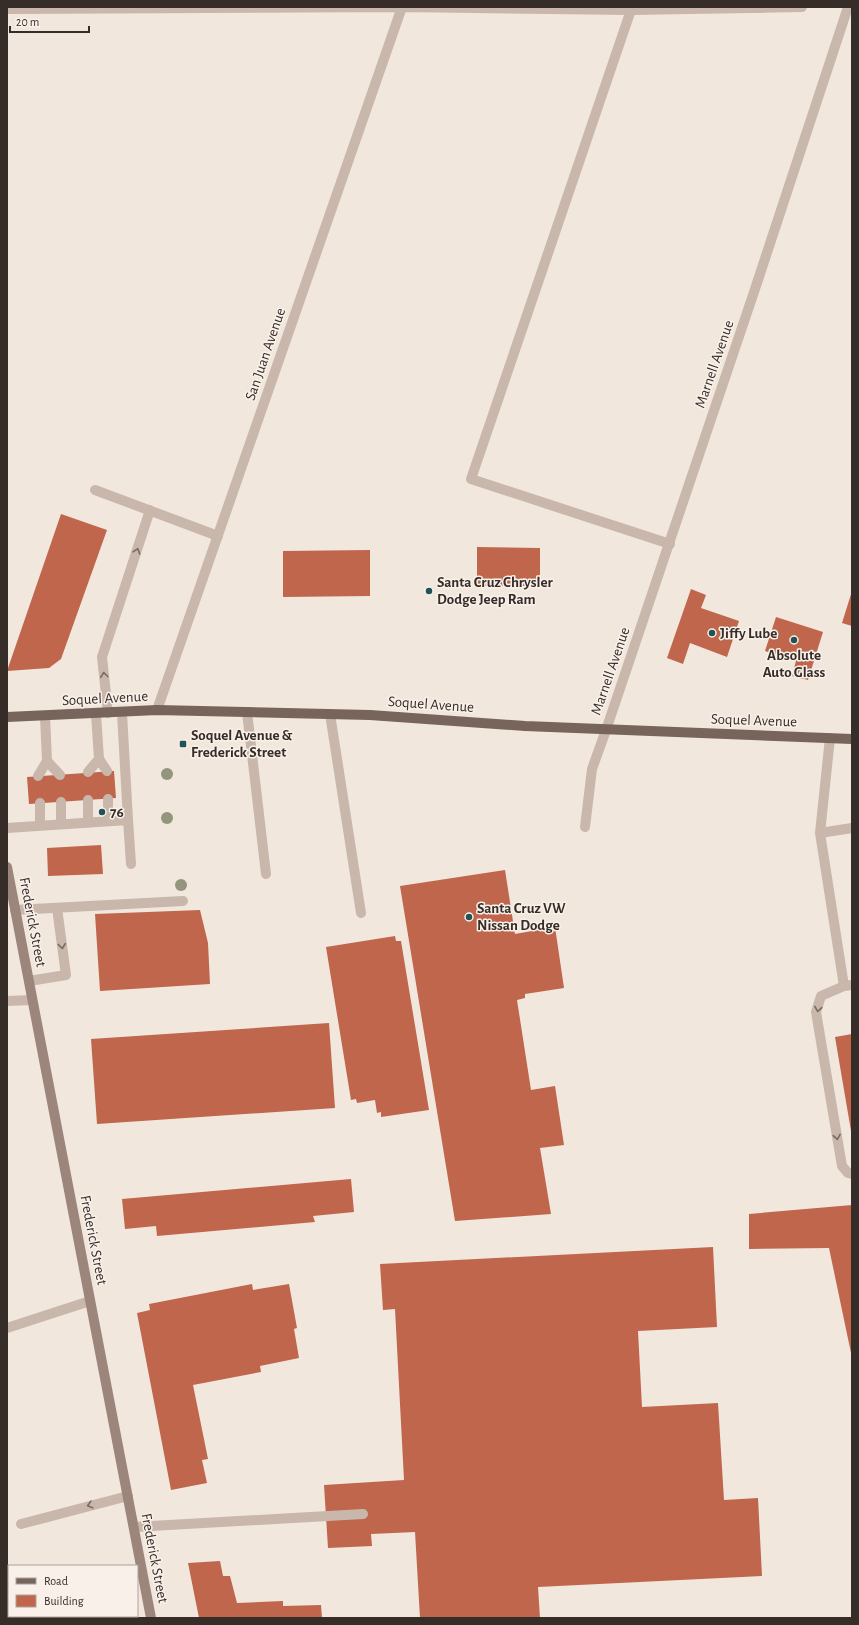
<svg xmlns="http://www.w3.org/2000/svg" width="859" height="1625" font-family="'Alegreya Sans',sans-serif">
<rect width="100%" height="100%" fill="#f1e7dd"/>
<path fill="#bf664d" d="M 61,514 L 107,530 L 61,659 L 49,668 L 7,671 Z
M 477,547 L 540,548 L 540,586 L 477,586 Z
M 370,550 L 370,596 L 283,597 L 283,551 Z
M 691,589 L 706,595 L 701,608 L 739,621 L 727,657 L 690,643 L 683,664 L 667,658 Z
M 852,591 L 852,626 L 842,623 Z
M 776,617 L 823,632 L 808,680 L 792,676 L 796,661 L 765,651 Z
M 114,771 L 116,798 L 29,804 L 27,777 Z
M 101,845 L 103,874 L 48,876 L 47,848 Z
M 505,870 L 515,934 L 555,927 L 564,988 L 525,994 L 525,998 L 517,1000 L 531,1090 L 555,1086 L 564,1145 L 540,1148 L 551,1214 L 455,1221 L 400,886 Z
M 200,910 L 208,943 L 210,984 L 100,991 L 95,914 Z
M 395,936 L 396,941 L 401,941 L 429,1110 L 381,1117 L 381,1112 L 377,1113 L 375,1100 L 357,1103 L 356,1099 L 351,1100 L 326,947 Z
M 329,1023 L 335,1108 L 97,1124 L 91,1039 Z
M 852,1034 L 852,1131 L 851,1131 L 835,1037 Z
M 351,1179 L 354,1212 L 313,1216 L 315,1222 L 157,1236 L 156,1226 L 125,1229 L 122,1199 Z
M 852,1205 L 852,1353 L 851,1353 L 829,1248 L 749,1249 L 749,1214 Z
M 713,1247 L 717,1327 L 638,1331 L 642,1407 L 718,1403 L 724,1500 L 758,1498 L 762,1576 L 538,1587 L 540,1618 L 420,1618 L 415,1532 L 371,1534 L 372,1546 L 328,1548 L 324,1485 L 404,1480 L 395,1309 L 383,1310 L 380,1264 Z
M 252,1284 L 253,1290 L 289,1284 L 297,1328 L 294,1329 L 299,1358 L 260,1366 L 261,1372 L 193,1385 L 208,1459 L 202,1460 L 207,1483 L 171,1490 L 137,1313 L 150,1310 L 149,1304 Z
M 220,1561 L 223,1576 L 230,1576 L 237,1603 L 283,1601 L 283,1606 L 321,1605 L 322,1618 L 199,1618 L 188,1563 Z"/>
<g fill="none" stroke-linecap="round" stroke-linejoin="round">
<path stroke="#c8b7aa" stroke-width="10" d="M 632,7 L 471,479 L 670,544
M 95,490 L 218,536
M 247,712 L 266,874
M 108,713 L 102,657 L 150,510
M 330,714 L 361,913
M 830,738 L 820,833 L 844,986 L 852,985
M 99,759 L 107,771
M 47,761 L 60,775
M 88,772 L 99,759 L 96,714
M 38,776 L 47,761 L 45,716
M 108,799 L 108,821
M 88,800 L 88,823
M 61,802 L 61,824
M 40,803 L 40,826
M 128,820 L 131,864
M 585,827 L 592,769 L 606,730
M 7,828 L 128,820 L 122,713
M 820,833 L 852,828
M 15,910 L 183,901
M 29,981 L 66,975 L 57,908
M 844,986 L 821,996 L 816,1012 L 842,1166 L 848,1173 L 852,1174
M 7,1001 L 32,1000
M 21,1524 L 128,1496
M 134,1527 L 363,1514"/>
<path stroke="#c8b7aa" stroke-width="10" d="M 7,9 L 402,7 L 631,10 L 802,7
M 157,710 L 402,7
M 606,730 L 754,292 L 848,7
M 7,1328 L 90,1301"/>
<path stroke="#9c867b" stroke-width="10" d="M 7,867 L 151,1618"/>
<path stroke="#77645b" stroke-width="10" d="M 7,717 L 157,710 L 370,715 L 525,726 L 852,739"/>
</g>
<g fill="#93967d">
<circle cx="167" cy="774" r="6"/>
<circle cx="167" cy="818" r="6"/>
<circle cx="181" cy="885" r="6"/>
</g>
<defs><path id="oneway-chevron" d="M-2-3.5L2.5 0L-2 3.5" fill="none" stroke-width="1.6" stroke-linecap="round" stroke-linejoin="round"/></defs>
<g stroke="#786b63">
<use href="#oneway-chevron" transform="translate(137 551) rotate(-72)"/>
<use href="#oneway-chevron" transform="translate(104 675) rotate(-97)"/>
<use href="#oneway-chevron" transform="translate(62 946) rotate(83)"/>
<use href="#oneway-chevron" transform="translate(818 1009) rotate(99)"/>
<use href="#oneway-chevron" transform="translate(837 1137) rotate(80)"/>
<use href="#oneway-chevron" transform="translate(90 1505) rotate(165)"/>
</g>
<g fill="#215356" stroke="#f9f1e9" stroke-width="1.5">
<circle cx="429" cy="591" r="4"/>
<circle cx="712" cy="633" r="4"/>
<circle cx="794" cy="640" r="4"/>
<rect x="179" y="740" width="8" height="8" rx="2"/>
<circle cx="102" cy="812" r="4"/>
<circle cx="469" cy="917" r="4"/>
</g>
<g text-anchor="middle" stroke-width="3" stroke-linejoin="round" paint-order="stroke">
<g font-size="15" fill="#362d29" stroke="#f9f1e9">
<text transform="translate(265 354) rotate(-71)" y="5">San Juan Avenue</text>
<text transform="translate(714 364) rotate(-71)" y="5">Marnell Avenue</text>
<text transform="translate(610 671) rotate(-71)" y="5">Marnell Avenue</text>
<text transform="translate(105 698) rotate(-3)" y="5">Soquel Avenue</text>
<text transform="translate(431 704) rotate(4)" y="5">Soquel Avenue</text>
<text transform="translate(754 720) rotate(2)" y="5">Soquel Avenue</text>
<text transform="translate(33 922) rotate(79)" y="5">Frederick Street</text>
<text transform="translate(94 1240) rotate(79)" y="5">Frederick Street</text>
<text transform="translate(155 1558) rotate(79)" y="5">Frederick Street</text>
</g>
<g font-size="15" font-weight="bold" fill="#362d29" stroke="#f9f1e9" text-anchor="start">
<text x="437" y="587">Santa Cruz Chrysler<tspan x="437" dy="17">Dodge Jeep Ram</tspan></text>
<text x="720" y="638">Jiffy Lube</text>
<text x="794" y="660" text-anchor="middle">Absolute<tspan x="794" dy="17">Auto Glass</tspan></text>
<text x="191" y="740">Soquel Avenue &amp;<tspan x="191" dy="17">Frederick Street</tspan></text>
<text x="110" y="817">76</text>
<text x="477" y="913">Santa Cruz VW<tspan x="477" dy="17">Nissan Dodge</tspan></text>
</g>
</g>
<rect width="859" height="1625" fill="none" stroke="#362d29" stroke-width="16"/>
<rect x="8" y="1565" width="130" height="52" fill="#f9f1e9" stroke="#aba39c"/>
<rect x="16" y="1578" width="20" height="6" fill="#77645b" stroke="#aba39c"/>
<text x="44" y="1585" font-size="12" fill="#362d29">Road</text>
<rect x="16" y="1595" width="20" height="12" fill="#bf664d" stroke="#aba39c"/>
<text x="44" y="1605" font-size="12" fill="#362d29">Building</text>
<path d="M10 26v6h79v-6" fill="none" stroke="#362d29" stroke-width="2"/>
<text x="16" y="26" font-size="12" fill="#362d29" stroke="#f9f1e9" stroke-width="3" paint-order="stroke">20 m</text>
</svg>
